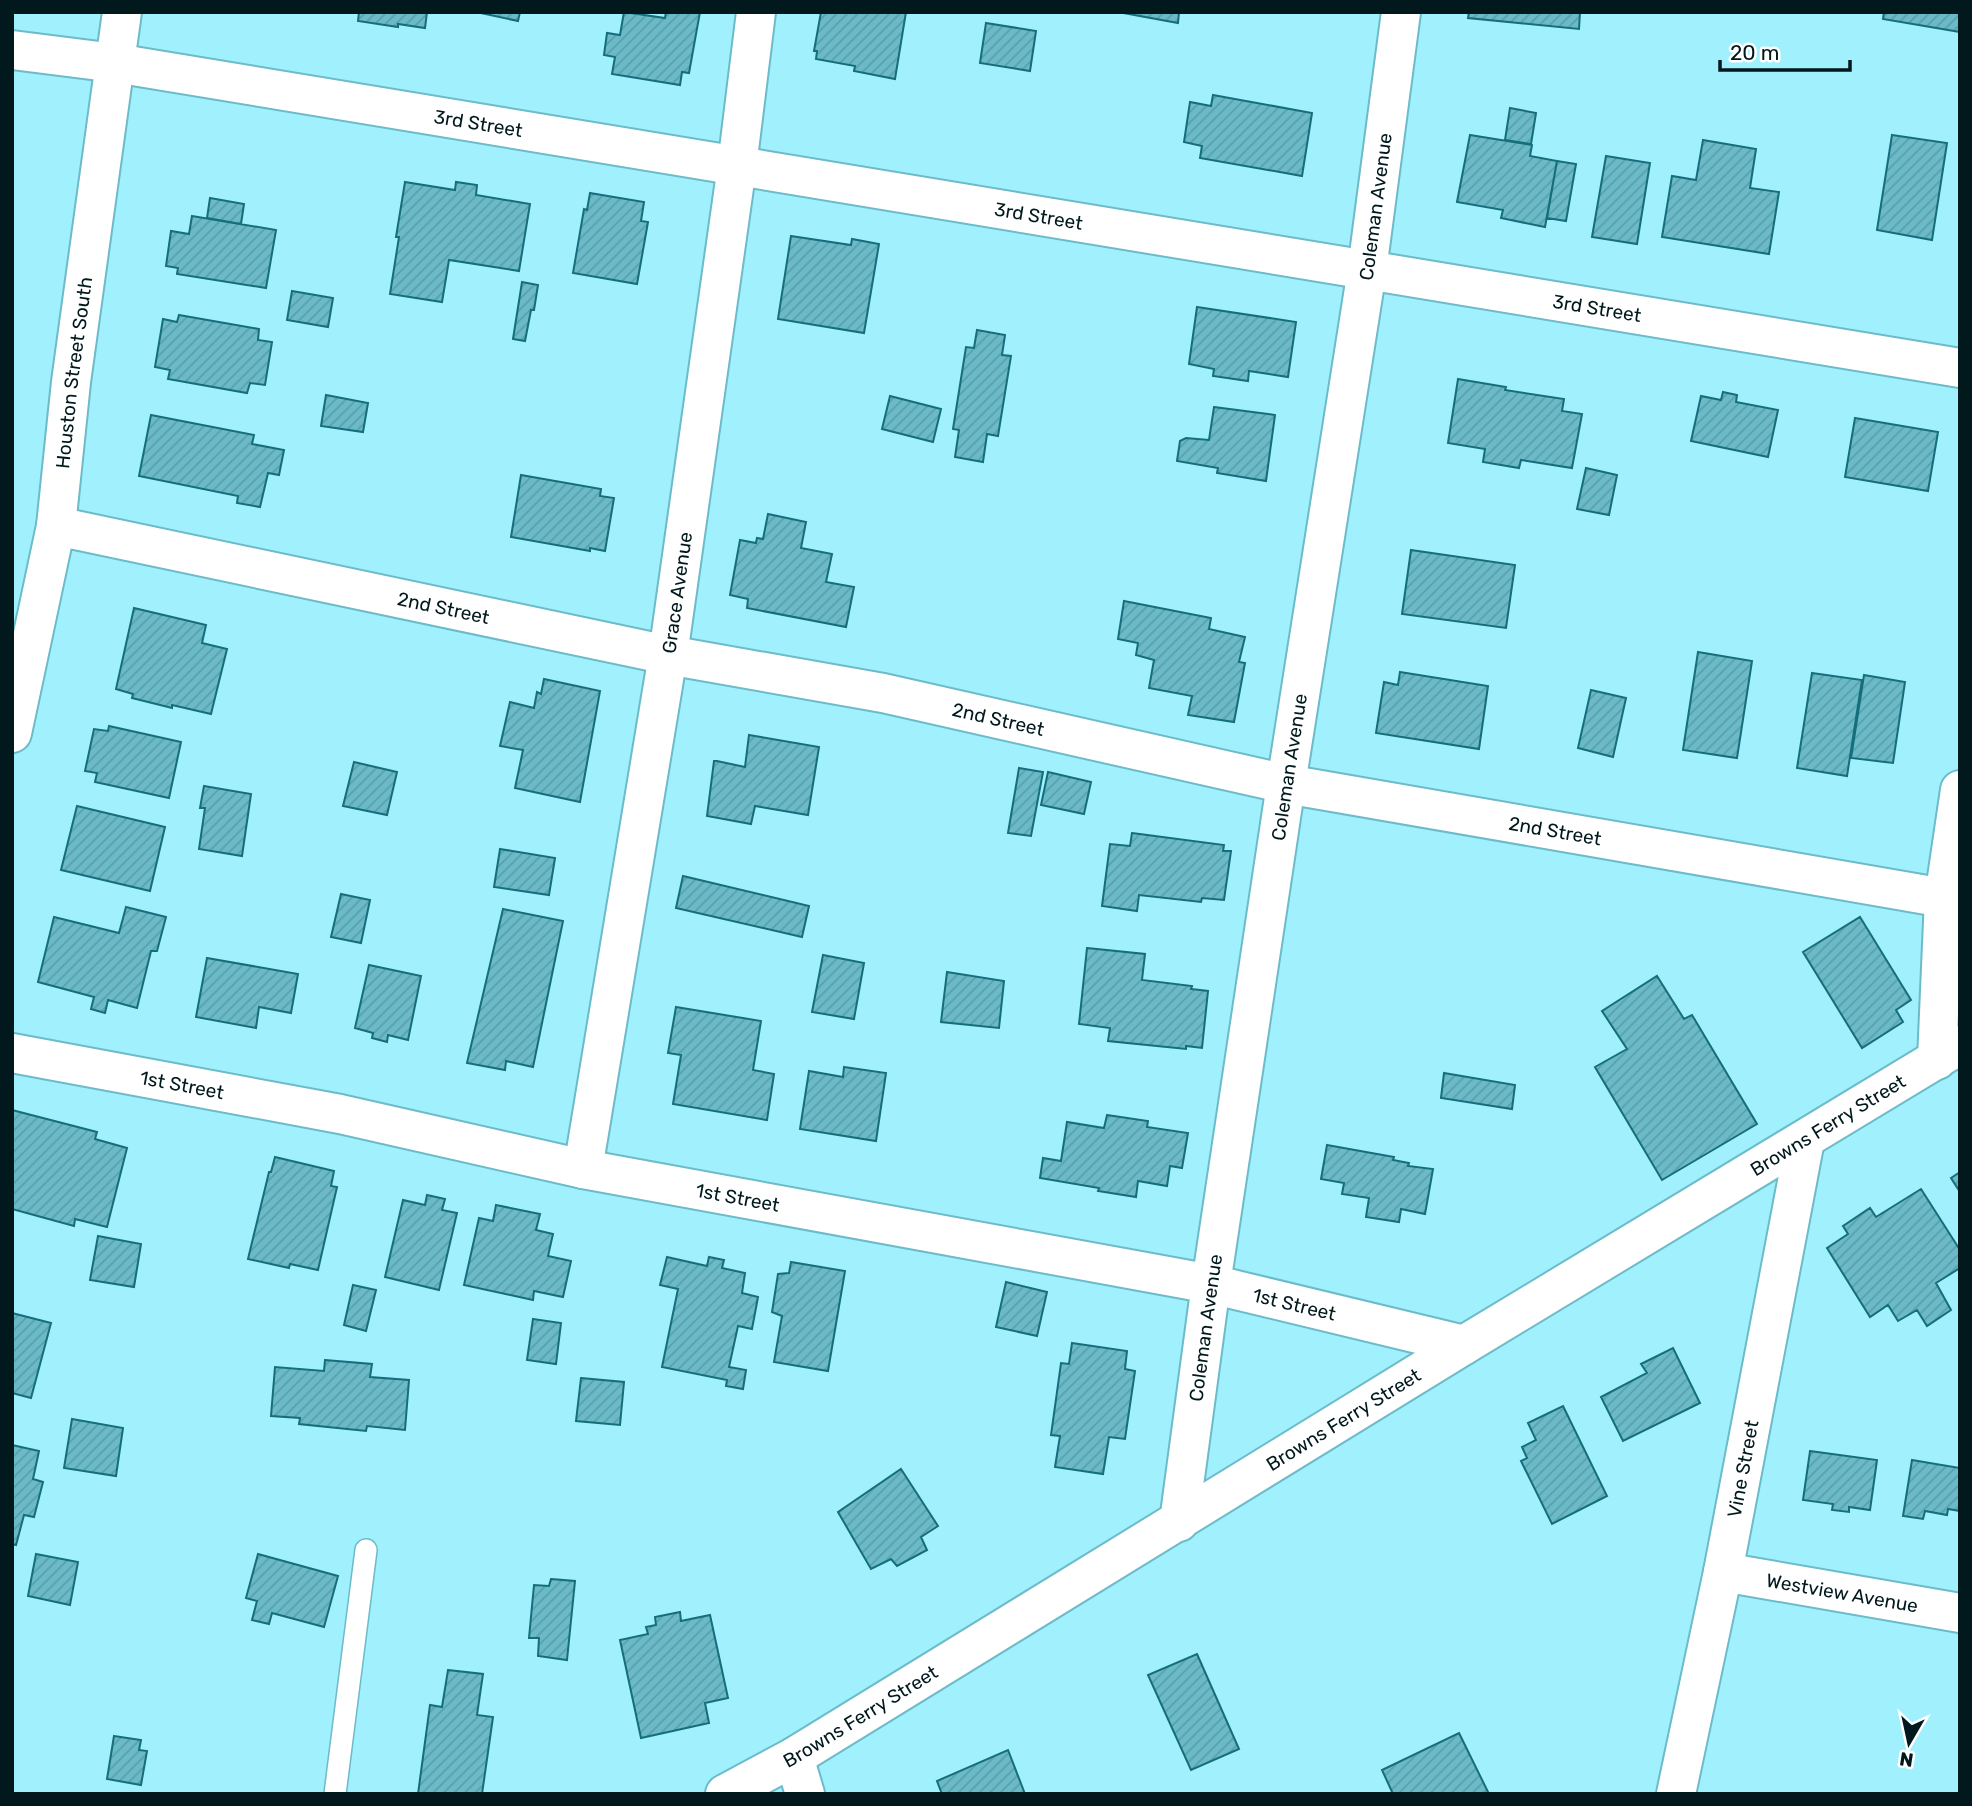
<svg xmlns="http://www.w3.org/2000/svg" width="1972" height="1806" font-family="Rubik,sans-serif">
<defs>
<pattern id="building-hatch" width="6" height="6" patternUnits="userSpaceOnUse" patternTransform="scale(1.75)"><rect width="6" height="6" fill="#6bbac8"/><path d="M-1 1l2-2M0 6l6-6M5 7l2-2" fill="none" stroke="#5b9fab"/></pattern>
</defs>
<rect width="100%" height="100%" fill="#a0f0fe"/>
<path fill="url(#building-hatch)" stroke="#156e7b" stroke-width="2" d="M 359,12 L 427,12 L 425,28 L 398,24 L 398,27 L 358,21 Z
M 476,12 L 520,12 L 518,21 Z
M 624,12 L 665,18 L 666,12 L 700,12 L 689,73 L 682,72 L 680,85 L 612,74 L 615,57 L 604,55 L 607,33 L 620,35 Z
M 821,12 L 906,12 L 895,79 L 854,71 L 855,66 L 816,59 L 817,51 L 814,51 Z
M 1118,12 L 1179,12 L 1178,23 Z
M 1469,12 L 1580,12 L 1579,29 L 1468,18 Z
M 1884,12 L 1960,12 L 1960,32 L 1883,19 Z
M 986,23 L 1036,31 L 1030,71 L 980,63 Z
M 1213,95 L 1312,113 L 1302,176 L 1200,158 L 1202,146 L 1184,142 L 1190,102 L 1211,106 Z
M 1510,108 L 1536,113 L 1531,144 L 1505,140 Z
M 1470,135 L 1532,145 L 1530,156 L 1557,161 L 1545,227 L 1501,218 L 1503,210 L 1457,202 Z
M 1892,135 L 1947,143 L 1932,240 L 1877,230 Z
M 1703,140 L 1756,149 L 1750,188 L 1779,192 L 1769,254 L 1662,237 L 1672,176 L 1696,180 Z
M 1606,156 L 1650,163 L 1637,244 L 1592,237 Z
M 1557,161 L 1576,164 L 1566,221 L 1547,218 Z
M 405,182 L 455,190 L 456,182 L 477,185 L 476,195 L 530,204 L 519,271 L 449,260 L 442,302 L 390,294 L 399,237 L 396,237 Z
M 590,193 L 644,202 L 641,221 L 648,222 L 637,284 L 573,273 L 584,209 L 587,210 Z
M 210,198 L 244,204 L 241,224 L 207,218 Z
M 192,216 L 276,230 L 266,288 L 177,274 L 178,268 L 166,266 L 171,231 L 189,234 Z
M 791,236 L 851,245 L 852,239 L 879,244 L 864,333 L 778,319 Z
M 522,282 L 538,285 L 534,310 L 531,310 L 525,341 L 513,339 Z
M 292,291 L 333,298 L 328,327 L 287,320 Z
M 1197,307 L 1296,322 L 1288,377 L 1249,371 L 1248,381 L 1213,376 L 1214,369 L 1189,364 Z
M 179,315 L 259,329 L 258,340 L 272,342 L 265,385 L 250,383 L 247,393 L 168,379 L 170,370 L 155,367 L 163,319 L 177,322 Z
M 977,330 L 1005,335 L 1002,355 L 1011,356 L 998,436 L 987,434 L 983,462 L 955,457 L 959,430 L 953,429 L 966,347 L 974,348 Z
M 1458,379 L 1506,387 L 1505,390 L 1564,399 L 1562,411 L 1582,414 L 1572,468 L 1521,460 L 1519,468 L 1483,462 L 1485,449 L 1448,443 Z
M 1723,392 L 1737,395 L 1736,402 L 1778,410 L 1768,457 L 1691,441 L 1701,396 L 1721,400 Z
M 326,395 L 368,403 L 363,432 L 321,426 Z
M 890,396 L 941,409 L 933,442 L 882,429 Z
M 1214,407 L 1275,415 L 1266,481 L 1217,473 L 1218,468 L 1177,461 L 1180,441 L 1186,438 L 1209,440 Z
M 151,415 L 254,435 L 252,444 L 284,450 L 279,475 L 268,473 L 260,507 L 237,503 L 238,496 L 139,476 Z
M 1855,418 L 1938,432 L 1928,491 L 1845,477 Z
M 1586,468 L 1617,475 L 1609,515 L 1577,509 Z
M 521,475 L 601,489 L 600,496 L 614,498 L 605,551 L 590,548 L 590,551 L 511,537 Z
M 768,514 L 806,522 L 801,548 L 832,554 L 826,582 L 854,587 L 846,627 L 747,608 L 748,599 L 730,595 L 740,540 L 756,543 L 757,538 L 763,539 Z
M 1411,550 L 1515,565 L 1506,628 L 1402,614 Z
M 1124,601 L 1211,618 L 1209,629 L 1245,637 L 1239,662 L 1245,663 L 1234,722 L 1188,715 L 1192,696 L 1149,688 L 1154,660 L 1136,655 L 1138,643 L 1118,639 Z
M 134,608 L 206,625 L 202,643 L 227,649 L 211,714 L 172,705 L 172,708 L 132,698 L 133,694 L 116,689 Z
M 1698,652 L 1752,661 L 1737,758 L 1683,750 Z
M 1400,672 L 1488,686 L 1479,749 L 1376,733 L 1384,682 L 1398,685 Z
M 1812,673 L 1862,680 L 1847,776 L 1797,768 Z
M 1864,675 L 1905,682 L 1893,763 L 1851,758 Z
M 544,679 L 600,691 L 580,802 L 515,788 L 523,750 L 500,746 L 510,702 L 534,708 L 537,692 L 541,694 Z
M 1591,690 L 1626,698 L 1613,757 L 1578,748 Z
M 109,726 L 181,742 L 169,798 L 95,782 L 97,773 L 85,771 L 94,729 L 108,731 Z
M 749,735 L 819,747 L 808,815 L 755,806 L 751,824 L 707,816 L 714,761 L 717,761 L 745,767 Z
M 354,762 L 397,772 L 387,815 L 343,806 Z
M 1019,768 L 1043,772 L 1031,836 L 1008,833 Z
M 1048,772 L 1091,782 L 1084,814 L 1041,805 Z
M 204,786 L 251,794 L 242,856 L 199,849 L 205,808 L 200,808 Z
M 77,806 L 165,827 L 150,891 L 61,870 Z
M 1132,833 L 1224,845 L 1223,851 L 1231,851 L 1224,900 L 1202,898 L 1201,902 L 1139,895 L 1137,911 L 1102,906 L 1110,844 L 1130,846 Z
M 500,849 L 555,858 L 549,895 L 494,887 Z
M 683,876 L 809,906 L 802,937 L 676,908 Z
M 341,894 L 370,900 L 361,943 L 331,937 Z
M 126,907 L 166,917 L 157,951 L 151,951 L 137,1008 L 108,1000 L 105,1013 L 91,1009 L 94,997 L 38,982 L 54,917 L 119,933 Z
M 503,909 L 563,921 L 533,1067 L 506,1061 L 505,1070 L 467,1063 Z
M 1860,917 L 1911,1000 L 1896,1010 L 1903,1022 L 1862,1048 L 1803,952 Z
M 1087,948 L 1145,954 L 1142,980 L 1192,986 L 1191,989 L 1208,991 L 1202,1048 L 1186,1046 L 1186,1049 L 1108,1041 L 1110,1028 L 1079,1024 Z
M 823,955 L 864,963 L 854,1019 L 812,1012 Z
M 207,958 L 298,974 L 291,1013 L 259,1007 L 256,1028 L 196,1017 Z
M 369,965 L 421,976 L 408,1040 L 388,1035 L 387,1042 L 372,1038 L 373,1033 L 355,1028 Z
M 947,972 L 1004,981 L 999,1028 L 941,1022 Z
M 1657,976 L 1684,1019 L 1692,1015 L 1757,1124 L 1662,1180 L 1595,1067 L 1627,1049 L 1602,1011 Z
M 676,1007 L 761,1021 L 753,1070 L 774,1074 L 767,1120 L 673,1104 L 681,1055 L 668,1053 Z
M 844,1067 L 886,1073 L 876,1141 L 800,1129 L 809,1071 L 843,1077 Z
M 1444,1073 L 1515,1085 L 1512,1109 L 1441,1098 Z
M 12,1110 L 97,1132 L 95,1139 L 127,1148 L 107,1227 L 75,1219 L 74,1226 L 12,1209 Z
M 1107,1115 L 1148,1121 L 1147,1127 L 1188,1133 L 1182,1168 L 1170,1166 L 1167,1186 L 1138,1181 L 1136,1197 L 1098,1191 L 1099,1188 L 1040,1178 L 1043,1158 L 1061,1161 L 1067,1122 L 1104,1128 Z
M 1327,1145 L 1394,1157 L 1393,1160 L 1409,1163 L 1408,1166 L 1433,1169 L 1425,1214 L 1401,1209 L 1399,1222 L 1366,1217 L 1369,1198 L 1342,1194 L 1344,1183 L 1321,1179 Z
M 275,1157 L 334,1171 L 331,1186 L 337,1187 L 318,1270 L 290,1264 L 289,1268 L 248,1259 L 269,1172 L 271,1172 Z
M 1960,1172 L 1960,1192 L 1951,1178 Z
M 1921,1189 L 1960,1250 L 1960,1268 L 1936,1283 L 1951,1310 L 1927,1326 L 1917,1310 L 1898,1321 L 1888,1305 L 1870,1317 L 1827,1248 L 1848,1234 L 1843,1226 L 1870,1208 L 1876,1217 Z
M 427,1195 L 445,1199 L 442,1210 L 457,1213 L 439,1290 L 385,1277 L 403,1200 L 425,1205 Z
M 496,1205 L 540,1214 L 536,1230 L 553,1234 L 548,1256 L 571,1261 L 563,1297 L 534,1291 L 533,1300 L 464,1285 L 479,1218 L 493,1221 Z
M 98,1236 L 141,1244 L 134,1287 L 90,1280 Z
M 667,1257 L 707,1266 L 709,1257 L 724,1260 L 722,1268 L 745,1273 L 742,1293 L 758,1297 L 752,1329 L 738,1326 L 729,1367 L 746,1370 L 743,1389 L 726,1386 L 727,1380 L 662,1367 L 678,1289 L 660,1285 Z
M 791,1262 L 845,1271 L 828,1371 L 774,1362 L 782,1316 L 772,1312 L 778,1274 L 789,1273 Z
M 1006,1282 L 1047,1292 L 1037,1336 L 996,1327 Z
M 353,1285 L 376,1290 L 366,1331 L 344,1325 Z
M 12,1313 L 51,1323 L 31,1398 L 12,1393 Z
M 533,1319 L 561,1323 L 556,1364 L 527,1360 Z
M 1072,1343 L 1127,1351 L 1125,1369 L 1135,1371 L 1125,1439 L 1109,1437 L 1103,1474 L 1055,1467 L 1060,1436 L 1051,1435 L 1061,1363 L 1069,1364 Z
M 1673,1348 L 1700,1403 L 1623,1441 L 1601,1397 L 1647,1373 L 1641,1364 Z
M 325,1360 L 372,1364 L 370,1377 L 409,1380 L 405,1430 L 367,1426 L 366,1431 L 299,1424 L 300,1418 L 271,1416 L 275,1367 L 324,1371 Z
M 581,1378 L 624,1382 L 620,1425 L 576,1421 Z
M 1563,1406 L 1607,1496 L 1552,1524 L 1521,1461 L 1527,1458 L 1522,1447 L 1536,1440 L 1528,1423 Z
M 72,1419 L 123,1428 L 116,1476 L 64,1468 Z
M 12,1445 L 39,1451 L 33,1479 L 43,1482 L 34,1517 L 24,1515 L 16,1545 L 12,1544 Z
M 1810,1451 L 1877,1460 L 1870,1510 L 1849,1507 L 1849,1512 L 1832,1510 L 1833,1504 L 1803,1500 Z
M 1912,1460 L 1960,1468 L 1960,1511 L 1948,1509 L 1947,1515 L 1925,1511 L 1923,1519 L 1903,1516 Z
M 901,1469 L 938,1526 L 921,1537 L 927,1550 L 897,1566 L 891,1559 L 871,1569 L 838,1512 Z
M 36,1554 L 78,1562 L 70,1605 L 28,1596 Z
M 258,1554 L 338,1576 L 324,1627 L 272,1613 L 269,1624 L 252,1620 L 257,1601 L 246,1598 Z
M 551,1579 L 575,1581 L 567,1660 L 538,1656 L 539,1638 L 529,1638 L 534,1585 L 549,1586 Z
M 680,1612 L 681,1621 L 710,1615 L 728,1698 L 705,1703 L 709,1723 L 641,1738 L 620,1640 L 648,1634 L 646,1627 L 656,1625 L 655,1617 Z
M 1197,1654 L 1239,1749 L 1191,1770 L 1148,1675 Z
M 448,1670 L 483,1674 L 477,1715 L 493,1717 L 482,1794 L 418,1794 L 430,1705 L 442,1707 Z
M 1459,1733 L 1489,1794 L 1393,1794 L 1382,1770 Z
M 114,1736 L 141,1740 L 139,1750 L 147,1751 L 141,1785 L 107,1779 Z
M 1008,1750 L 1025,1794 L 942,1794 L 937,1781 Z"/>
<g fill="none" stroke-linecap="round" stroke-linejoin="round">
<defs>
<path id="service" d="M 335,1794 L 366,1550"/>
<g id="minor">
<path id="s1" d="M 56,526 L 668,655 L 883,693 L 1286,784 L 1944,898"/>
<path id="s2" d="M 12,1053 L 340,1114 L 583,1169 L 1211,1284 L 1464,1345"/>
<path d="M 1937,1060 L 1944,898 L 1960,790"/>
<path id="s3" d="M 583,1169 L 668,655 L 737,166 L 756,12"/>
<path id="s4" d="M 1179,1522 L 1211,1284 L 1286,784 L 1367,270 L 1401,12"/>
<path id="s5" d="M 1723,1572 L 1960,1613"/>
<path d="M 794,1757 L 805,1794"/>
<path id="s6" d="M 1676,1794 L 1723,1572 L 1805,1140"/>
</g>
<g id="tertiary">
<path id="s7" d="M 12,50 L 115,63 L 1960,368"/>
<path id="s8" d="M 12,733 L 56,526 L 71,382 L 122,12"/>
<path id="s9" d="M 725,1794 L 794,1757 L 1464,1345 L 1960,1045"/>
</g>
</defs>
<use href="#service" stroke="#6dbbc9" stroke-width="24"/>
<use href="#minor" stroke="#6dbbc9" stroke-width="42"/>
<use href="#tertiary" stroke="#6dbbc9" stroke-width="42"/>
<use href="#service" stroke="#fff" stroke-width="21"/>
<use href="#minor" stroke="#fff" stroke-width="38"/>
<use href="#tertiary" stroke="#fff" stroke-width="38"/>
</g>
<g text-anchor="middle" stroke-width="6" stroke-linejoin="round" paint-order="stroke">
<g font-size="19" fill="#01191d" stroke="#fff">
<text dy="7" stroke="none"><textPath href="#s7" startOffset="472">3rd Street</textPath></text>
<text dy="7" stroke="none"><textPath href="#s4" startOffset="1330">Coleman Avenue</textPath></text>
<text dy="7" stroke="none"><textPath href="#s7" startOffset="1040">3rd Street</textPath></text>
<text dy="7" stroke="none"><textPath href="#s7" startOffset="1606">3rd Street</textPath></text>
<text dy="7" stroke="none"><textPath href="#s8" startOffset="366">Houston Street South</textPath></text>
<text dy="7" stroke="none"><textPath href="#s3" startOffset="584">Grace Avenue</textPath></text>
<text dy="7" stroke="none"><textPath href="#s1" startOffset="396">2nd Street</textPath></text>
<text dy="7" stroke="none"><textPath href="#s1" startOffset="962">2nd Street</textPath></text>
<text dy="7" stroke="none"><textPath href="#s4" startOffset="763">Coleman Avenue</textPath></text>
<text dy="7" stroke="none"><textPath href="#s1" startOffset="1530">2nd Street</textPath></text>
<text dy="7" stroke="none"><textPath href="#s2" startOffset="173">1st Street</textPath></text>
<text dy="7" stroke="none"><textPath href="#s9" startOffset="1290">Browns Ferry Street</textPath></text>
<text dy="7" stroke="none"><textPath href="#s2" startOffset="740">1st Street</textPath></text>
<text dy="7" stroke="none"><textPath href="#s2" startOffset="1307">1st Street</textPath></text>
<text dy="7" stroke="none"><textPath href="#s4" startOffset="196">Coleman Avenue</textPath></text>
<text dy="7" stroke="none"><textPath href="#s9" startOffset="723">Browns Ferry Street</textPath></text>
<text dy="7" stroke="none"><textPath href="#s6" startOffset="332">Vine Street</textPath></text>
<text dy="7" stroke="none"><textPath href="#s5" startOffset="121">Westview Avenue</textPath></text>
<text dy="7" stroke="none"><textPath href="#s9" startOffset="156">Browns Ferry Street</textPath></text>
</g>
</g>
<rect width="1972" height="1806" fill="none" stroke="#01191d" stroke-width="28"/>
<g transform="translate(1909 1743) rotate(189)" stroke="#ffffff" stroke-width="5" paint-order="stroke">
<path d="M0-5L12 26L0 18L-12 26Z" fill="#01191d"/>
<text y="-10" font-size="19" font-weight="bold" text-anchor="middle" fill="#01191d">N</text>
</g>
<path d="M1720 60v10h130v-10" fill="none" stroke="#01191d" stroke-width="3.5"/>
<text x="1730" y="60" font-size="21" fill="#01191d" stroke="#ffffff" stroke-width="5" paint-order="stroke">20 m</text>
</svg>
